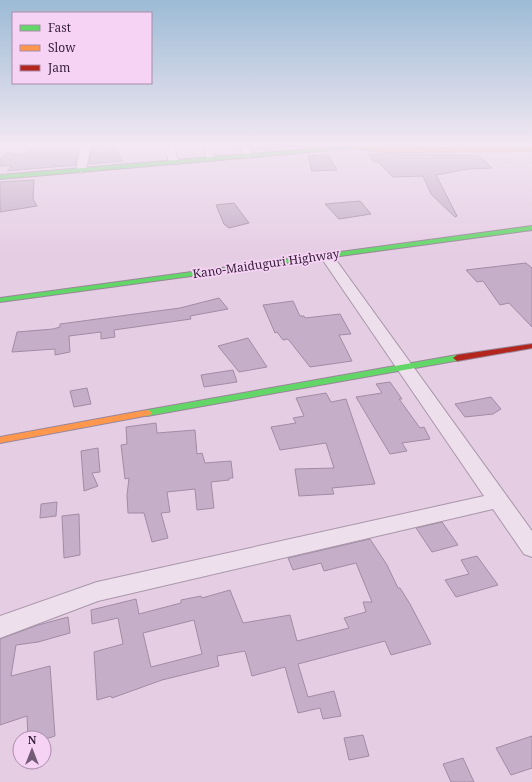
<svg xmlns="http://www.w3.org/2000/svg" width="532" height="782" font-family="'Noto Serif',serif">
<rect width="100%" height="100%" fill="#e5cde4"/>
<path fill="#c5aec8" stroke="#a28ca5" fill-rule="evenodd" d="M 32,145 L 79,146 L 75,165 L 7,171 L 12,166 L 0,166 L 0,160 L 7,153 L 24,154 Z
M 250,145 L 306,145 L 306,146 L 252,150 Z
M 92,146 L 106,146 L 106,149 L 115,149 L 123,161 L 89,164 Z
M 368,154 L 478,155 L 492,168 L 468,169 L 436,175 L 457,216 L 455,217 L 431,194 L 423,176 L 393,177 L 378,162 L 374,162 Z
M 328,155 L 337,170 L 312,171 L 308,156 Z
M 34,180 L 33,199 L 37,206 L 0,212 L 0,182 Z
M 360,201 L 371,214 L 339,219 L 325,204 Z
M 234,203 L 249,223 L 229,228 L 224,224 L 216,205 Z
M 526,263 L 532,268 L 532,327 L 509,303 L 500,305 L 483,281 L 477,282 L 466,270 Z
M 219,298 L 228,309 L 190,316 L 191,319 L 114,330 L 115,337 L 101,339 L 101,332 L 69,336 L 70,352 L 55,355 L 55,349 L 12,352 L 17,332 L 53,329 L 60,327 L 60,324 L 180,308 Z
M 293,301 L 300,316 L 304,316 L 305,318 L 340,314 L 351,334 L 339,335 L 352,361 L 310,367 L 288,339 L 283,340 L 277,332 L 275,333 L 263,305 Z
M 248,338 L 267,367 L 239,372 L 218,346 Z
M 233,370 L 237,382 L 204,387 L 201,375 Z
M 390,382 L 402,399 L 399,399 L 420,428 L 424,427 L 430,439 L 402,443 L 407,451 L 390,454 L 356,397 L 382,393 L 376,384 Z
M 87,388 L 91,404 L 74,407 L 70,391 Z
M 326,393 L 331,402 L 346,399 L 375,484 L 332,488 L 334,494 L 299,496 L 295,469 L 334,468 L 326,443 L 280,450 L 271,427 L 296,423 L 293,418 L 304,416 L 296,398 Z
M 491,397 L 501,409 L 493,414 L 465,417 L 455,404 Z
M 156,423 L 157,433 L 195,430 L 197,454 L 202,453 L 205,463 L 231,461 L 233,478 L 229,478 L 229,480 L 211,482 L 214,508 L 197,510 L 195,489 L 167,492 L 170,512 L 161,513 L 168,538 L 152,542 L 144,513 L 128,513 L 127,495 L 129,478 L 125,479 L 121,445 L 127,444 L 126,427 Z
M 98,448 L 100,472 L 92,473 L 98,486 L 84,491 L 81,451 Z
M 57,502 L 56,516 L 40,518 L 41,504 Z
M 79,514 L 80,555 L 64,558 L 62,516 Z
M 442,522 L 458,545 L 432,552 L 416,528 Z
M 370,539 L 387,565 L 398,588 L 400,588 L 410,604 L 431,644 L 391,655 L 385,641 L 298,664 L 308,697 L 334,691 L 341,716 L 323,719 L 320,708 L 298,713 L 285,667 L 252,676 L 245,651 L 217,656 L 219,666 L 162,680 L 112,698 L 111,696 L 97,700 L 94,652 L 123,644 L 118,618 L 92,624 L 91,610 L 136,599 L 139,614 L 181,603 L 181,600 L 201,596 L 202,598 L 230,590 L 243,623 L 290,615 L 297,641 L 349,628 L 344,618 L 366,612 L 363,602 L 372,602 L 356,563 L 324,571 L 321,563 L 293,570 L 288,558 ZM 194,620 L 202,654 L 151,667 L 143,633 Z
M 477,556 L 498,585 L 456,597 L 445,580 L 469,574 L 461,560 Z
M 68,617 L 70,633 L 38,642 L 16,645 L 11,676 L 50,666 L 55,736 L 49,738 L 28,738 L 27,716 L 0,725 L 0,639 L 38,625 Z
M 363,735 L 369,756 L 349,760 L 344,738 Z
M 532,736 L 532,768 L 511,775 L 496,748 Z
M 463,758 L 474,782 L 451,782 L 443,764 Z"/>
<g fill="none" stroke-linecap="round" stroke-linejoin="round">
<defs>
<path id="street" d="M 81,145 L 91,145 L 86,170 L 81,173 L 76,170 Z
M 163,145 L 173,145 L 179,162 L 178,164 L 170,164 Z
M 203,145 L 213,145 L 215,159 L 213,161 L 207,161 Z
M 239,145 L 249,145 L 252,156 L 250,158 L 244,158 Z
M 326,252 L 331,253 L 532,531 L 532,557 L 524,554 L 493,509 L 98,601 L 0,638 L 0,616 L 97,582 L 484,496 L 320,256 Z"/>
<path id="fast" d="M 354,145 L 356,146 L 356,148 L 0,179 L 0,175 Z
M 532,226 L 532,230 L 0,302 L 0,298 Z
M 457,355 L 461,358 L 460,360 L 147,416 L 142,413 L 147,410 Z"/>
<path id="slow" d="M 354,145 L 385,148 L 532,147 L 532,151 L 385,152 L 352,148 L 352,146 Z
M 147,410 L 150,411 L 152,413 L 150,415 L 0,443 L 0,437 Z"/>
<path id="jam" d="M 532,344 L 532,348 L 457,361 L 453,358 L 457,355 Z"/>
</defs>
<use href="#street" stroke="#a996aa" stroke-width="2"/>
<use href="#fast" stroke="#998699" stroke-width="2"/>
<use href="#slow" stroke="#998699" stroke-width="2"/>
<use href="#jam" stroke="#998699" stroke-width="2"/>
<use href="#street" fill="#eddfec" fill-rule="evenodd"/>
<use href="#fast" fill="#63d668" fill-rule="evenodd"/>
<use href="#slow" fill="#ff974d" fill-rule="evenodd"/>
<use href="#jam" fill="#b3261e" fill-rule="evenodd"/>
</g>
<linearGradient id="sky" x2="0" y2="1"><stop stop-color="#9cbbd5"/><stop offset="0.57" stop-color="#f3e8f3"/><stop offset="1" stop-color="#f3e8f3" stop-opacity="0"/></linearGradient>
<rect width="532" height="254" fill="url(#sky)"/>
<g text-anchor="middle" stroke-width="3.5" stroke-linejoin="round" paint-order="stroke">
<g font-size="12" fill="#351e39" stroke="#f6d3f4">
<text transform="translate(266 264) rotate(-8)" y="4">Kano-Maiduguri Highway</text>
</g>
</g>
<rect x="12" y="12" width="140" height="72" fill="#f6d3f4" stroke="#a98ba9"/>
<rect x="20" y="25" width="20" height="6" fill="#63d668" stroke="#a98ba9"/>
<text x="48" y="32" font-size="12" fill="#351e39">Fast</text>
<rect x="20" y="45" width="20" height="6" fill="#ff974d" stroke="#a98ba9"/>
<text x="48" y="52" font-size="12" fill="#351e39">Slow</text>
<rect x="20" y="65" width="20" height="6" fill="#b3261e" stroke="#a98ba9"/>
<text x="48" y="72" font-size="12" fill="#351e39">Jam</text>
<g transform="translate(32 750)"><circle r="19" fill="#f6d3f4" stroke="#a98ba9"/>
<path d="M0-3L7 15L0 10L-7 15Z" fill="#735b75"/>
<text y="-6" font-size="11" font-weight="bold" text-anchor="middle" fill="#351e39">N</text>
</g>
</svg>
